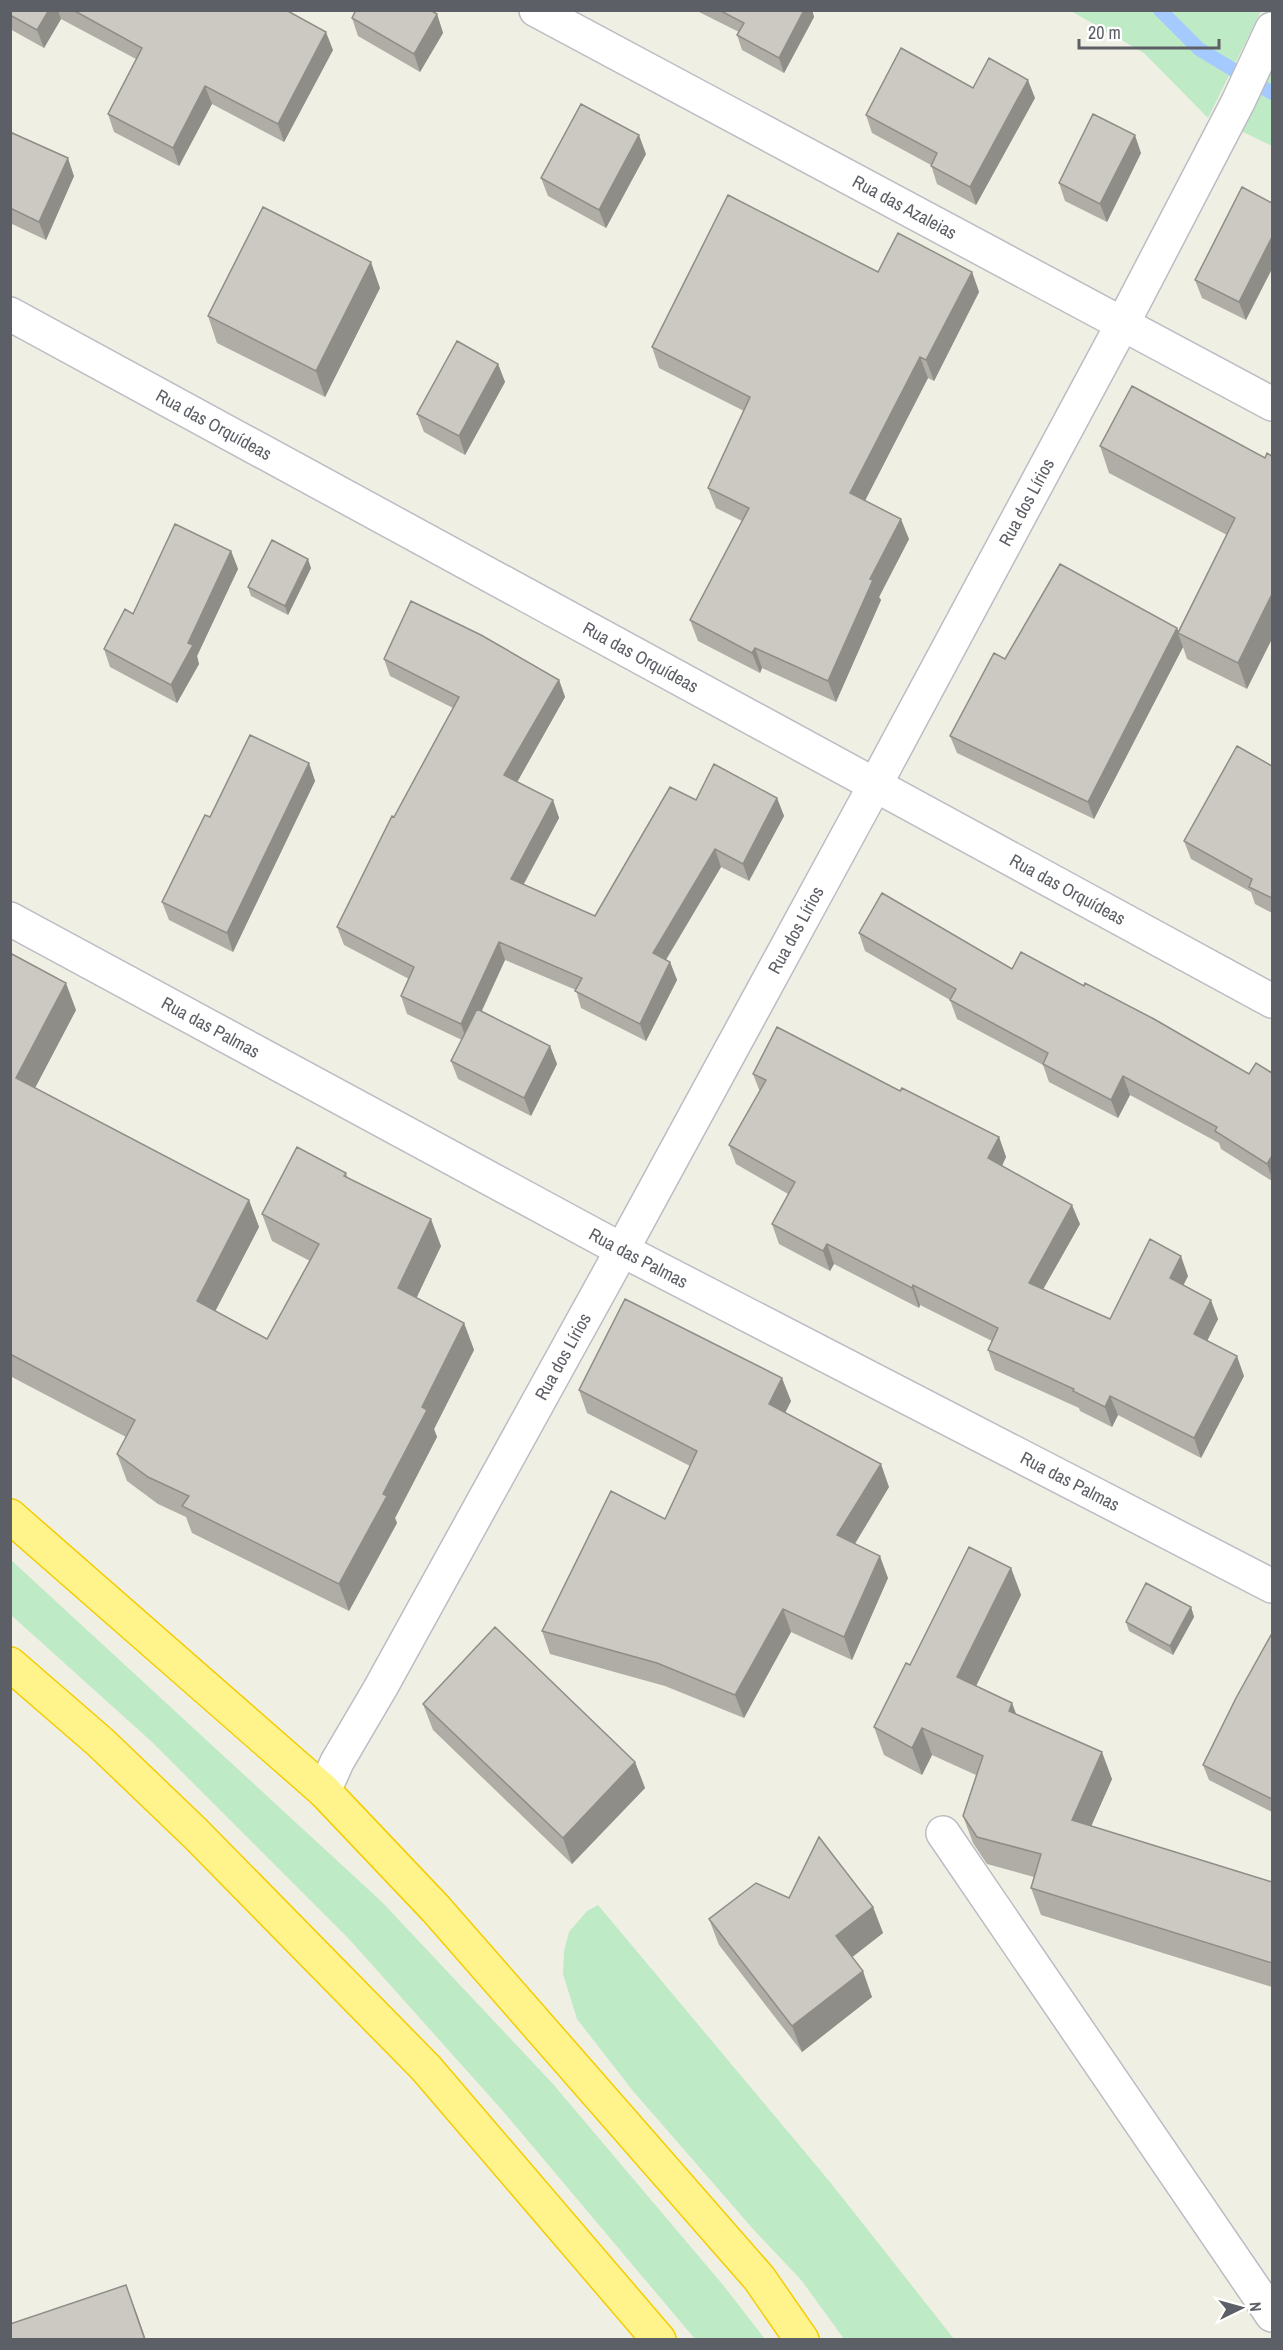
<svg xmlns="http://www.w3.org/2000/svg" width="1283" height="2350" font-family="'Archivo Narrow',sans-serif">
<rect width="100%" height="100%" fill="#f0efe4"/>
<path fill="#beeac5" d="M 1071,11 L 1261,10 L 1261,11 L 1208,118 L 1144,53 Z
M 1272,70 L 1272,146 L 1241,131 Z
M 10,1559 L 382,1902 L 553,2084 L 723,2285 L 765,2339 L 695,2339 L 502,2110 L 349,1939 L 152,1742 L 11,1615 Z
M 598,1905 L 830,2182 L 954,2339 L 844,2339 L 802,2281 L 753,2229 L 633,2091 L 577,2019 L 563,1974 L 564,1951 L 569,1932 L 587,1911 Z"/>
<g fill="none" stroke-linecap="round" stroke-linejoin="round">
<path stroke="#a5caff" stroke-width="14" d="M 1160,10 L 1199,49 L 1272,93"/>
<defs>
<g id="minor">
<path id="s1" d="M 536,10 L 1272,404"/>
<path id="s2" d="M 10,314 L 1272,1001"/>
<path id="s3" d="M 10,919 L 622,1250 L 1272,1586"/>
<path id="s4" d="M 324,1791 L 337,1762 L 381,1687 L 622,1250 L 875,785 L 1123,323 L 1238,102 L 1272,29"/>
<path d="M 943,1833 L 1272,2315"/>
</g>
<path id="highway" d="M 10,1516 L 324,1791 L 436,1909 L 759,2278 L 802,2340
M 10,1664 L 100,1742 L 195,1833 L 426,2068 L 659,2340"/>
</defs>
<use href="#minor" stroke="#bcbdc4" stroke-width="36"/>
<use href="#highway" stroke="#f4cd00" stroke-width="36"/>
<use href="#minor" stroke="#fff" stroke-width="33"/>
<use href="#highway" stroke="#fff38c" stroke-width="33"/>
</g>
<path fill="#afada6" d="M 10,10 L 286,10 L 333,50 L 284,142 L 212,104 L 179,166 L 114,132 L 108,114 L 136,59 L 61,19 L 44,48 L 10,29 Z
M 695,10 L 812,10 L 814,17 L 784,73 L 742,50 L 737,35 L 739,32 Z
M 437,14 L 443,33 L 420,72 L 358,36 L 352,18 Z
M 973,88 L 1035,98 L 976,205 L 937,184 L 931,165 L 872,133 L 866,115 Z
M 10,131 L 74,176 L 46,240 L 10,223 Z
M 1141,153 L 1107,222 L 1065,201 L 1059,183 Z
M 646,154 L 606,228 L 548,196 L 541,178 Z
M 1242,187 L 1246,320 L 1202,298 L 1195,280 Z
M 878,272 L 972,272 L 979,292 L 934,381 L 928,378 L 865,501 L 909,539 L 879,597 L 881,600 L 836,702 L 762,668 L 760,673 L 698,641 L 690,620 L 742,521 L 716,508 L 708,488 L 744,411 L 659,368 L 652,347 Z
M 380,288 L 325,397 L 217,343 L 208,316 Z
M 498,364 L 505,382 L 465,455 L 424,432 L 417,414 Z
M 1100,446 L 1265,458 L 1247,689 L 1187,659 L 1183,647 L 1094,819 L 957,753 L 950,736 L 1005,659 L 1177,628 L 1178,631 L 1227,535 L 1109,473 Z
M 231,551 L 238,569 L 197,656 L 199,664 L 177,703 L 110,667 L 104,649 L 133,614 Z
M 311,568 L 288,615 L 251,596 L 248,587 Z
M 384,659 L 559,680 L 565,697 L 517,782 L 553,800 L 559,818 L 524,884 L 595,916 L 696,800 L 777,798 L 784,816 L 749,881 L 721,867 L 666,960 L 670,962 L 677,980 L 646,1041 L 581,1008 L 576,990 L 505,960 L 482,1011 L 550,1046 L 557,1064 L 531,1116 L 458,1079 L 451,1061 L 462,1040 L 407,1014 L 401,996 L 409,979 L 344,945 L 337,927 L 453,708 L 390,676 Z
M 309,763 L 315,781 L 233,952 L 169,920 L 162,902 L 210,817 Z
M 1272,766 L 1272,913 L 1255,904 L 1251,892 L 1191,859 L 1184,841 Z
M 859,933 L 1012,969 L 1249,1074 L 1272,1073 L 1272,1181 L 1221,1149 L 1219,1143 L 1130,1095 L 1118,1118 L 1049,1082 L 1043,1065 L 957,1019 L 950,1000 L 865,951 Z
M 10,953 L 76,1010 L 35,1088 L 249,1200 L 259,1227 L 215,1311 L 267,1339 L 310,1261 L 272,1241 L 262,1214 L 346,1173 L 348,1178 L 441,1246 L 416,1298 L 464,1323 L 474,1350 L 434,1429 L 437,1437 L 395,1518 L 397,1523 L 349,1611 L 192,1533 L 186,1517 L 158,1504 L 127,1481 L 117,1454 L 126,1437 L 10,1376 Z
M 753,1074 L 900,1091 L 999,1137 L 1006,1157 L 1002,1166 L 1080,1224 L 1043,1289 L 1110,1319 L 1188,1276 L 1183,1285 L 1218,1319 L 1207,1341 L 1244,1376 L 1201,1458 L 1118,1415 L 1112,1427 L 1080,1411 L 1079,1408 L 995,1370 L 988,1350 L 992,1341 L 920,1305 L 919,1308 L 834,1264 L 830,1271 L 779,1244 L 772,1224 L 788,1194 L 736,1164 L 729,1145 L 760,1092 Z
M 579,1390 L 791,1401 L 785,1413 L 889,1487 L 855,1544 L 888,1578 L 852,1660 L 791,1632 L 744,1718 L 665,1686 L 550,1654 L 542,1631 L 665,1519 L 690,1466 L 587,1413 Z
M 1011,1568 L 1021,1595 L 976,1686 L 1012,1703 L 1016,1714 L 1112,1779 L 1091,1826 L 1272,1882 L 1272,1987 L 1041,1915 L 1031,1888 L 1034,1877 L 987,1864 L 973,1843 L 963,1816 L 976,1775 L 932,1755 L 922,1775 L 884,1755 L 874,1727 L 910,1665 Z
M 1191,1607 L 1194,1617 L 1173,1655 L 1129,1631 L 1126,1622 Z
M 1272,1635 L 1272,1812 L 1209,1780 L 1203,1765 Z
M 423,1704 L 635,1762 L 645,1788 L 572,1864 L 433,1730 Z
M 789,1898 L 873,1907 L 883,1933 L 852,1957 L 872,1997 L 802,2052 L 719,1945 L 709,1919 Z"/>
<path fill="#8e8d87" d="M 49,10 L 58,10 L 61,19 L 44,48 L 37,30 Z
M 804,10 L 812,10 L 814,17 L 784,73 L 779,58 Z
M 437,14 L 443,33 L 420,72 L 414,54 Z
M 326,32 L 333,50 L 284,142 L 278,124 Z
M 1028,80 L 1035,98 L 976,205 L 970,187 Z
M 205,86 L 212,104 L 179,166 L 173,148 Z
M 639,135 L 646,154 L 606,228 L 599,210 Z
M 1135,135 L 1141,153 L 1107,222 L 1100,204 Z
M 68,158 L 74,176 L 46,240 L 39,222 Z
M 1272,237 L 1272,269 L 1246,320 L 1239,302 Z
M 371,262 L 380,288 L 325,397 L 316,371 Z
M 972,272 L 979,292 L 934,381 L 926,360 Z
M 920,357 L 928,378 L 858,514 L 850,493 Z
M 498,364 L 505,382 L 465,455 L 459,436 Z
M 901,519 L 909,539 L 879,597 L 881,600 L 836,702 L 828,681 L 870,579 Z
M 231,551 L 238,569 L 197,656 L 199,664 L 177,703 L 171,685 L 188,643 Z
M 308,559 L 311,568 L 288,615 L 285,606 Z
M 1272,594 L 1272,639 L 1247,689 L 1238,663 Z
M 1177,628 L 1179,633 L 1178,633 L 1183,647 L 1094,819 L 1088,802 Z
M 755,648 L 762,668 L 760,673 L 752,653 Z
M 559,680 L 565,697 L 511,793 L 504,775 Z
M 309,763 L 315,781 L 233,952 L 227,933 Z
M 777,798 L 784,816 L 749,881 L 743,864 Z
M 553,800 L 559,818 L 517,896 L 511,879 Z
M 715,849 L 721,867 L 659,971 L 653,953 Z
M 499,942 L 505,960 L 467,1042 L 461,1024 Z
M 670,962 L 677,980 L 646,1041 L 640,1024 Z
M 66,983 L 76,1010 L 26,1105 L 16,1078 Z
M 550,1046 L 557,1064 L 531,1116 L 524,1098 Z
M 1123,1076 L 1130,1095 L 1118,1118 L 1111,1100 Z
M 999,1137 L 1006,1157 L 996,1178 L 988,1158 Z
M 1272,1156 L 1272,1178 L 1267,1164 Z
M 249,1200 L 259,1227 L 206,1329 L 197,1301 Z
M 1072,1205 L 1080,1224 L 1036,1302 L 1029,1283 Z
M 431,1219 L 441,1246 L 408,1316 L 398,1288 Z
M 827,1244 L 834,1264 L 830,1271 L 823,1251 Z
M 1181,1256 L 1188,1276 L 1177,1298 L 1170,1278 Z
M 913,1285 L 920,1305 L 919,1308 L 912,1288 Z
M 1211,1300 L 1218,1319 L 1201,1353 L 1194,1334 Z
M 464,1323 L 474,1350 L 434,1429 L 437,1437 L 395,1518 L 397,1523 L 349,1611 L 339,1584 L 422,1407 Z
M 1237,1356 L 1244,1376 L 1201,1458 L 1194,1438 Z
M 782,1378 L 791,1401 L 778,1427 L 769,1404 Z
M 1110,1396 L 1118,1415 L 1112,1427 L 1105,1407 Z
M 881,1464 L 889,1487 L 846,1558 L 837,1535 Z
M 880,1556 L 888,1578 L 852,1660 L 844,1637 Z
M 1011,1568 L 1021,1595 L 967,1704 L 957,1677 Z
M 1191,1607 L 1194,1617 L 1173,1655 L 1170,1646 Z
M 783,1609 L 791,1632 L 744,1718 L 735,1695 Z
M 1012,1703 L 1022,1730 L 1009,1711 Z
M 922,1728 L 932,1755 L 922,1775 L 912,1748 Z
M 1102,1752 L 1112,1779 L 1082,1847 L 1072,1820 Z
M 635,1762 L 645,1788 L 572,1864 L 563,1838 Z
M 873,1907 L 883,1933 L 846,1962 L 836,1936 Z
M 863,1971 L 872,1997 L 802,2052 L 792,2026 Z
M 126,2285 L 138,2317 L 146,2340 L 145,2340 Z"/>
<path fill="#cbc9c1" stroke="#8e8d87" stroke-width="1.5" d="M 10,10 L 49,10 L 37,30 L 10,15 Z
M 73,10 L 286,10 L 326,32 L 278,124 L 205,86 L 173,148 L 108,114 L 142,48 Z
M 356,10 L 430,10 L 437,14 L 414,54 L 352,18 Z
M 719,10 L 804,10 L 779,58 L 737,35 L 744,23 Z
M 901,48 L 973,88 L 989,58 L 1028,80 L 970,187 L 931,166 L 937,153 L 866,115 Z
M 581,104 L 639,135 L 599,210 L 541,178 Z
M 1093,114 L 1135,135 L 1100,204 L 1059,183 Z
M 10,132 L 68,158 L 39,222 L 10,208 Z
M 1242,187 L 1272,203 L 1272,237 L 1239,302 L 1195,280 Z
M 728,195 L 878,272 L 898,233 L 972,272 L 926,360 L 920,357 L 850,493 L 901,519 L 870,579 L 873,580 L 828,681 L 755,648 L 752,653 L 690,620 L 749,508 L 708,488 L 750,397 L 652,347 Z
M 263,207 L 371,262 L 316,371 L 208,316 Z
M 457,341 L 498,364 L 459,436 L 417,414 Z
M 1132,386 L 1265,458 L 1267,453 L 1272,456 L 1272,594 L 1238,663 L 1178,633 L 1235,518 L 1100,446 Z
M 175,524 L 231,551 L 188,643 L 193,645 L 171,685 L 104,649 L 125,609 L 133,614 Z
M 272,540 L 308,559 L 285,606 L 248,587 Z
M 1060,564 L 1177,628 L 1088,802 L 950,736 L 994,653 L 1005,659 Z
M 411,601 L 481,635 L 559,680 L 504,775 L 553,800 L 511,879 L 595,916 L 670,787 L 696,800 L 714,764 L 777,798 L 743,864 L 715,849 L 653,953 L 670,962 L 640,1024 L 575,991 L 582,978 L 499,942 L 461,1024 L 401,996 L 414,967 L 337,927 L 392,816 L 394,817 L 459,697 L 384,659 Z
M 250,735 L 309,763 L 227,933 L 162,902 L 205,815 L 210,817 Z
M 1237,746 L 1272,766 L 1272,898 L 1249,887 L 1252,879 L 1184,841 Z
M 882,893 L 1012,969 L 1021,952 L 1084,986 L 1085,983 L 1154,1019 L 1249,1074 L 1256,1063 L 1272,1073 L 1272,1156 L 1267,1164 L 1215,1131 L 1217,1127 L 1123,1076 L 1111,1100 L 1043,1064 L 1048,1053 L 950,1000 L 956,989 L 859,933 Z
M 10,953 L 66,983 L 16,1078 L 249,1200 L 197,1301 L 267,1339 L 319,1244 L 262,1214 L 297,1147 L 346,1173 L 344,1176 L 431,1219 L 398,1288 L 464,1323 L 422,1407 L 427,1410 L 383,1494 L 387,1496 L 339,1584 L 182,1506 L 189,1496 L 148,1477 L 117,1454 L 135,1420 L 10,1354 Z
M 477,1009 L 550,1046 L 524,1098 L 451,1061 Z
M 777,1027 L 900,1091 L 902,1088 L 999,1137 L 988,1158 L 1072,1205 L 1029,1283 L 1110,1319 L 1150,1239 L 1181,1256 L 1170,1278 L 1211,1300 L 1194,1334 L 1237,1356 L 1194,1438 L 1110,1396 L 1105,1407 L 1073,1391 L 1074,1389 L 988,1350 L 998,1328 L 913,1285 L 912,1288 L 827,1244 L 823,1251 L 772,1224 L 795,1182 L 729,1145 L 766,1080 L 753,1074 Z
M 625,1299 L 782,1378 L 769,1404 L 881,1464 L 837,1535 L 880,1556 L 844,1637 L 783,1609 L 735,1695 L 657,1663 L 542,1631 L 611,1491 L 665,1519 L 697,1451 L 579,1390 Z
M 969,1547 L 1011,1568 L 957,1677 L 1012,1703 L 1009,1711 L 1102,1752 L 1072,1820 L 1272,1882 L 1272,1963 L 1031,1888 L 1041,1854 L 977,1837 L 963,1816 L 983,1756 L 922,1728 L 912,1748 L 874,1727 L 906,1663 L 910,1665 Z
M 1146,1583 L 1191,1607 L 1170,1646 L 1126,1622 Z
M 495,1627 L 635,1762 L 563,1838 L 423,1704 Z
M 1271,1635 L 1272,1635 L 1272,1799 L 1203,1765 L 1236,1698 Z
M 819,1837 L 873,1907 L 836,1936 L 863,1971 L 792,2026 L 709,1919 L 756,1883 L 789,1898 Z
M 126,2285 L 145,2340 L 10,2340 L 10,2324 Z"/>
<g text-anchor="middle" stroke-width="4.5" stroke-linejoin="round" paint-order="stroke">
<g font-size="18" fill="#5c5f66" stroke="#fff">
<text dy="6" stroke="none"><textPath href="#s1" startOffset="418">Rua das Azaleias</textPath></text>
<text dy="6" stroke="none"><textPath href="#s2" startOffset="232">Rua das Orquídeas</textPath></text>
<text dy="6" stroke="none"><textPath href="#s4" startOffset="1468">Rua dos Lírios</textPath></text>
<text dy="6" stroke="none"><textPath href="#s2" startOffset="718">Rua das Orquídeas</textPath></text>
<text dy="6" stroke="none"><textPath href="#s2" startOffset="1204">Rua das Orquídeas</textPath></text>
<text dy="6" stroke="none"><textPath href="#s4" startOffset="982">Rua dos Lírios</textPath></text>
<text dy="6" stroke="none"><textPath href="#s3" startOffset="228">Rua das Palmas</textPath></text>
<text dy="6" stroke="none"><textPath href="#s3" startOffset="714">Rua das Palmas</textPath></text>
<text dy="6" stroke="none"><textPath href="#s4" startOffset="496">Rua dos Lírios</textPath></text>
<text dy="6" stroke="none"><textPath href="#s3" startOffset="1200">Rua das Palmas</textPath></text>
</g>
</g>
<rect width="1283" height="2350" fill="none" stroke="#5c5f66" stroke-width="24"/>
<g transform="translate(1241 2308) rotate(85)" stroke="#ffffff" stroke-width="4.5" paint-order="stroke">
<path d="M0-4.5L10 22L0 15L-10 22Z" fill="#5c5f66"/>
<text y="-9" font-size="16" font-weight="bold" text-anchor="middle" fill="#5c5f66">N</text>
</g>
<path d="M1079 39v9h140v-9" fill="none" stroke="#5c5f66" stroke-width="3"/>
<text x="1088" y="39" font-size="18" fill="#5c5f66" stroke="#ffffff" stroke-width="4.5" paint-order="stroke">20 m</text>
</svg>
